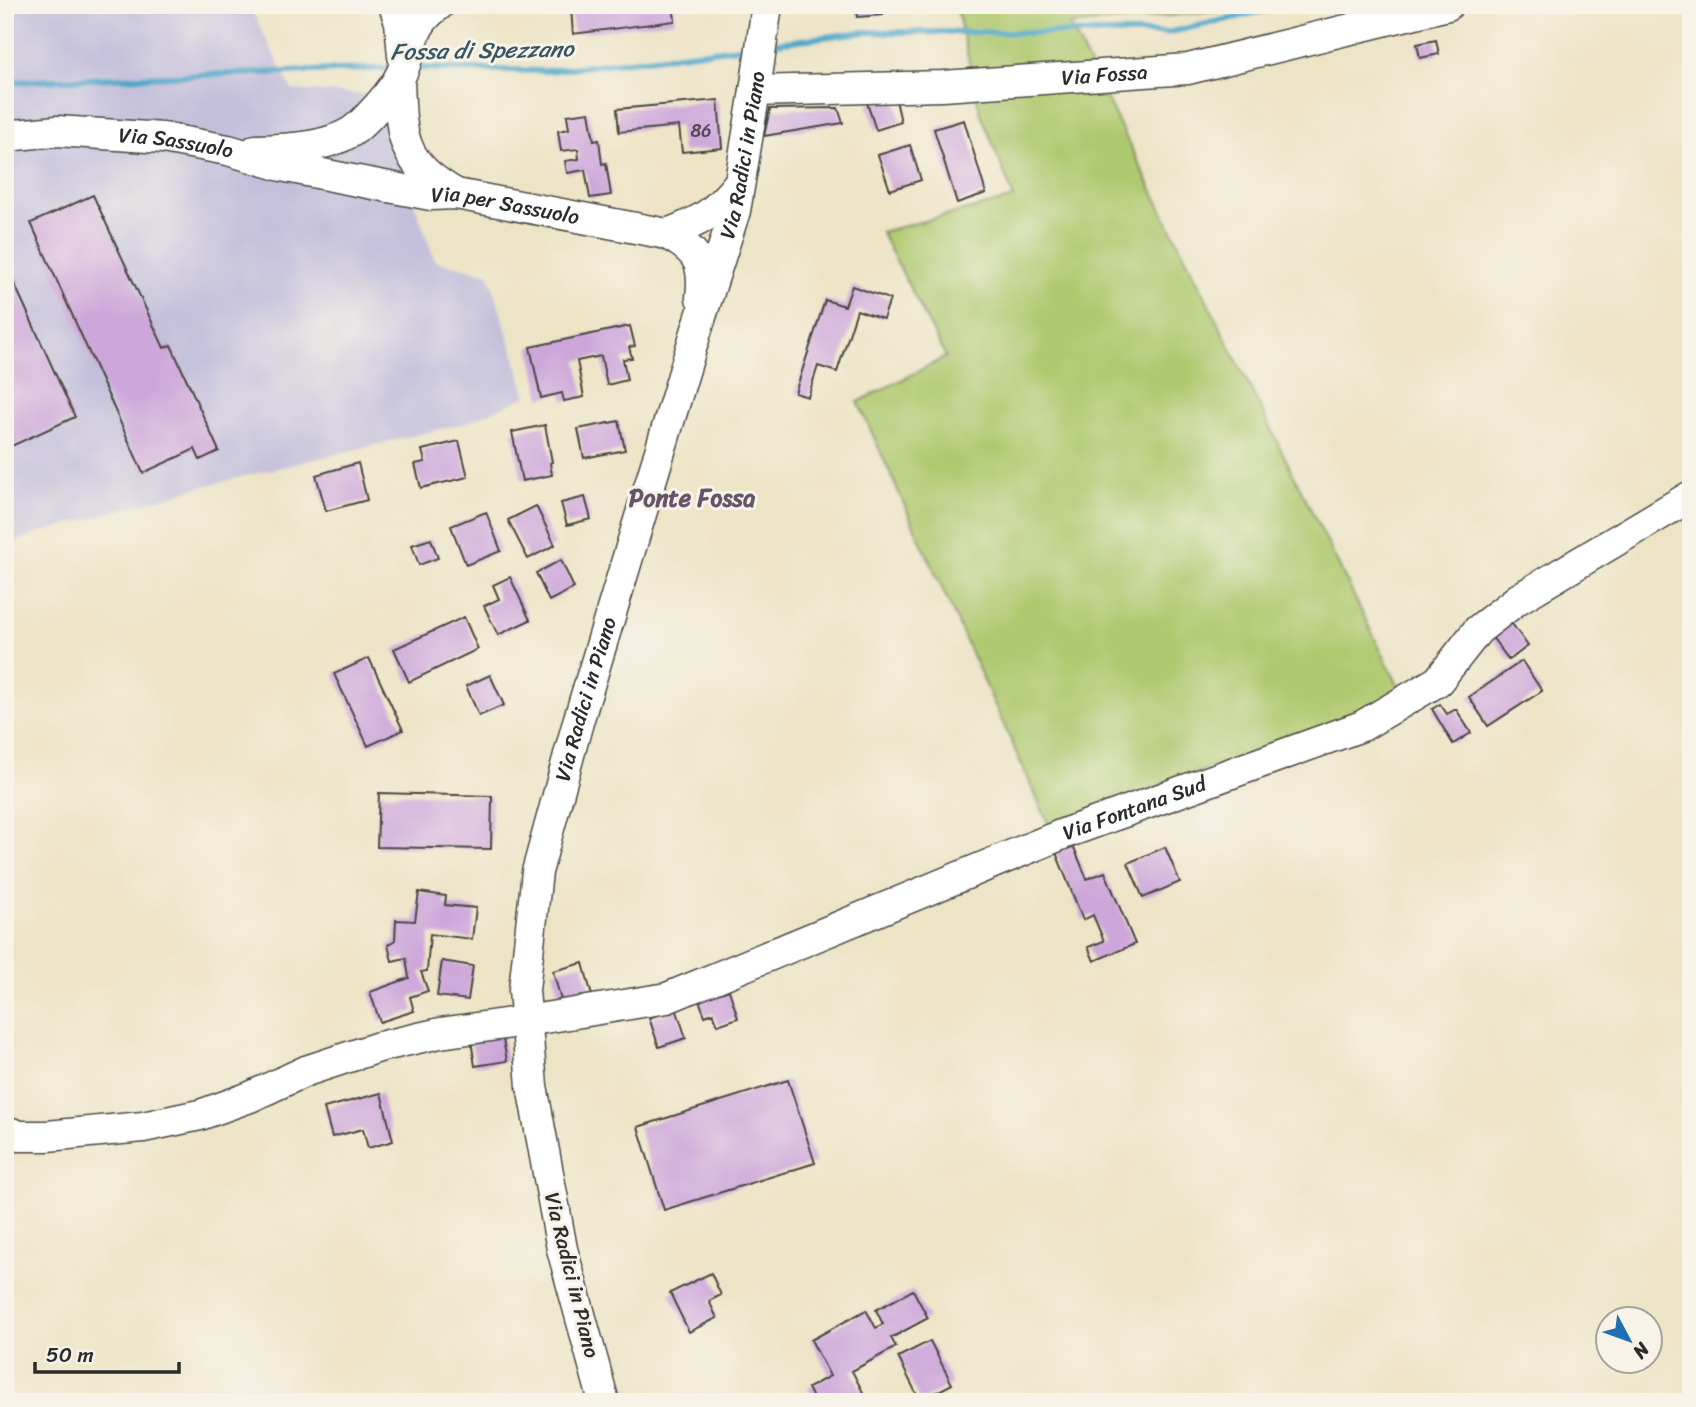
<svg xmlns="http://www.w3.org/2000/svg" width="1696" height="1407" font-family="Sriracha,sans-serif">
<rect width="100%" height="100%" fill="#f7f3e8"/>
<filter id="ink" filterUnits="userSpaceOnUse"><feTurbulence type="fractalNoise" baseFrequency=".0143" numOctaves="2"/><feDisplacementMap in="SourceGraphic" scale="14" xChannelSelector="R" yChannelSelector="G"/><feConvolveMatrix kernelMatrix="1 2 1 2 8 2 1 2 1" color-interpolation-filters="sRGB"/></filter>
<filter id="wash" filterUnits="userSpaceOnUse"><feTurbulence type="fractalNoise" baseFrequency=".00686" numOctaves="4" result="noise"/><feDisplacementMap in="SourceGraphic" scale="28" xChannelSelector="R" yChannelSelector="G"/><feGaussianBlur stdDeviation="1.57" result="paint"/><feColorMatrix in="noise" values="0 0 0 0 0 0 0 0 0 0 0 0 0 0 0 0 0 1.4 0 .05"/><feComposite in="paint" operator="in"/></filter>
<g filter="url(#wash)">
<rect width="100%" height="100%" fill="#ede4c6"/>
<path fill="#c4c0db" d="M 5,5 L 249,5 L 292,90 L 376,95 L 435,261 L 489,274 L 527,396 L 466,423 L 204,486 L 32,535 L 5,547 Z"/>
<path fill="#afc96f" stroke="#6d7a4d" stroke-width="2" d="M 956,5 L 1288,5 L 1070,25 L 1405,699 L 1049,825 L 858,402 L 946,357 L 881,232 L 1014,198 L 980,111 Z"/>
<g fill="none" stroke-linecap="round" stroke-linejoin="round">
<path stroke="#4ba7c9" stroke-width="6" d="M 768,44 L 864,32 L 1166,33 L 1291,5
M 413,68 L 547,71 L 754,46
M 5,82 L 395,68"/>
</g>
<g id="blocks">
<path fill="#cda7da" d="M 598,5 L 673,5 L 675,21 L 573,34 L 571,9 Z
M 856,5 L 882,5 L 883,15 L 857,17 Z
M 1436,40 L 1439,54 L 1420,58 L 1417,44 Z
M 718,100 L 722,148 L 682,152 L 679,126 L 619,132 L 617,109 Z
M 896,100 L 901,122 L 876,130 L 867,103 Z
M 838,108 L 843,123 L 764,136 L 770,109 Z
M 589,112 L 594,141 L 599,140 L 602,164 L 606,163 L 611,195 L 590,198 L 585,170 L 567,173 L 565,161 L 579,159 L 578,149 L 561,151 L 558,131 L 569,129 L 567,115 Z
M 964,120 L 986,193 L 957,203 L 934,129 Z
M 910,145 L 921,180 L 890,190 L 878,155 Z
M 93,195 L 164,348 L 171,345 L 219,451 L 200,460 L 195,449 L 143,473 L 31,223 Z
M 5,263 L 75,417 L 5,449 Z
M 852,286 L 890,299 L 883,319 L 857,310 L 837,372 L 818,366 L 808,397 L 795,393 L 825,300 L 845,306 Z
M 630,326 L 635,346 L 629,347 L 632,358 L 623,359 L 627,380 L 607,385 L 601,356 L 577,361 L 584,397 L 564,401 L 562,393 L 541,398 L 530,347 Z
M 619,421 L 625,450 L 584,458 L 578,429 Z
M 545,425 L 552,462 L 550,463 L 552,475 L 522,481 L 512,432 Z
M 459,441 L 468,477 L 421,488 L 415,464 L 425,462 L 422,450 Z
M 358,463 L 367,500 L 326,511 L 316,475 Z
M 585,497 L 591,519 L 567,525 L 561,503 Z
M 536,506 L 555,545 L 528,559 L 508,520 Z
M 486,512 L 501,551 L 466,565 L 451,526 Z
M 431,539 L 438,558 L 419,565 L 412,545 Z
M 561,560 L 574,588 L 549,601 L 536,573 Z
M 510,577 L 530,620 L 498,635 L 484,606 L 499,599 L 493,585 Z
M 1505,614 L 1528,646 L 1509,660 L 1486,629 Z
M 464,617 L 478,649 L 409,682 L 394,649 Z
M 369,658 L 403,730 L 368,746 L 334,674 Z
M 1522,661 L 1542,691 L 1488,726 L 1469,697 Z
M 490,675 L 504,705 L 479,716 L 466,686 Z
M 1440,704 L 1447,714 L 1456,709 L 1471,733 L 1453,744 L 1432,709 Z
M 379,793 L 492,796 L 491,849 L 377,847 Z
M 1070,838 L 1087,879 L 1105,872 L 1135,944 L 1094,961 L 1088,947 L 1104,941 L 1093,915 L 1083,920 L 1053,845 Z
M 1165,847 L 1180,882 L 1143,898 L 1128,863 Z
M 419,892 L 446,896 L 445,905 L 476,908 L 472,939 L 430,934 L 427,971 L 421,972 L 428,991 L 410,997 L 414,1011 L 380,1022 L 370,992 L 409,978 L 406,958 L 392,961 L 388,945 L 395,940 L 396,920 L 415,921 Z
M 442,961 L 473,966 L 468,1000 L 437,996 Z
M 583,963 L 592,996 L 562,1004 L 553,971 Z
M 729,990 L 738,1018 L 718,1025 L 713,1013 L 705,1016 L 699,1000 Z
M 676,1008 L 686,1038 L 659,1047 L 649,1018 Z
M 501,1029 L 507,1061 L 475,1066 L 470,1034 Z
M 788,1080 L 815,1163 L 664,1210 L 638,1127 Z
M 381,1093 L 393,1141 L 368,1148 L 363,1129 L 332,1137 L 324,1108 Z
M 711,1273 L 721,1295 L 709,1301 L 717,1318 L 689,1332 L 670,1293 Z
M 913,1290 L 928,1318 L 891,1338 L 896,1347 L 852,1371 L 868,1402 L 815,1402 L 808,1388 L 830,1376 L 811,1340 L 866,1310 L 876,1328 L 883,1324 L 876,1310 Z
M 930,1341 L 952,1384 L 920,1401 L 898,1357 Z"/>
</g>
</g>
<g filter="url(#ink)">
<use href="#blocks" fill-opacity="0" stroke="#484742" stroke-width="2"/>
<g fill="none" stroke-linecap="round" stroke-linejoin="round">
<defs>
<g id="minor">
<path d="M 394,5 L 400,22 L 403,56"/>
<path d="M 399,79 C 401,139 401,162 456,194"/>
<path id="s1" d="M 755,91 L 943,86 L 1188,69 L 1448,5"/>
<path id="s2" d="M 5,136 L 57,131 L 163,138 L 228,150 L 282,166 L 342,178 L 431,195 L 456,194 L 667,234 C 698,251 705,263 701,298"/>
<path d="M 256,150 C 286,149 325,148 351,132 C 362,125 370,115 379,105 C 388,95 398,83 403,70 C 414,42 412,24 439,5"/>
<path d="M 667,234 C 704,220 714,213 739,183"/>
<path id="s3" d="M 5,1131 L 20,1136 L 47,1136 L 143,1127 L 200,1115 L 250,1097 L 306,1071 L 379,1047 L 440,1033 L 526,1021 L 667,998 L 1063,834 L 1362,726 L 1438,681 L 1478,630 L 1518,599 L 1691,496"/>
<path id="s4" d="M 604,1402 L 562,1249 L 532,1086 L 524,990 L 537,872 L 578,722 L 697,329 L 735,211 L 755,91 L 767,5"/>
</g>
</defs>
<use href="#minor" stroke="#484742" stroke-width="33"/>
<use href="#minor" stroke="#fff" stroke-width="30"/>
</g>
</g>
<g text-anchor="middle" stroke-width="6" stroke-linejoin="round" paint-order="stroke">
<g font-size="18" fill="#544a57">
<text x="701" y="137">86</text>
</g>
<g font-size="21" fill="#2b2b2b" stroke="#f7f3e8">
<text dy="7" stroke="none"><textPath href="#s1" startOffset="350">Via Fossa</textPath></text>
<text dy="7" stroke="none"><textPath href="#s2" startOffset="172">Via Sassuolo</textPath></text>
<text dy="7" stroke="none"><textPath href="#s4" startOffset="1286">Via Radici in Piano</textPath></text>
<text dy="7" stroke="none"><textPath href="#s2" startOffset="508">Via per Sassuolo</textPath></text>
<text dy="7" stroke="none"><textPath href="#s4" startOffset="719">Via Radici in Piano</textPath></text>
<text dy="7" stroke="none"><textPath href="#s3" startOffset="1186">Via Fontana Sud</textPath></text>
<text transform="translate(572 1275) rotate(76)" y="7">Via Radici in Piano</text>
</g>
<g font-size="23" font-style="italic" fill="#365662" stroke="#f7f3e8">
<text transform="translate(482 50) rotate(-1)" y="8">Fossa di Spezzano</text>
</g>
<g font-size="24" font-weight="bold" fill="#645668" stroke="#f7f3e8">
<text x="692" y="506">Ponte Fossa</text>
</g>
</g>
<rect width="1696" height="1407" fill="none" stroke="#f7f3e8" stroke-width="28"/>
<g transform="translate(1629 1340) rotate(131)"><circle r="33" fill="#f7f3e8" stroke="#a5a39c" stroke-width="2"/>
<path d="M0-5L12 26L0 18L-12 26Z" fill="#1f6fb2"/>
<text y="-10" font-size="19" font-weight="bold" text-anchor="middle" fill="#2b2b2b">N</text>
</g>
<path d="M35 1362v10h144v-10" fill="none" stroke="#2b2b2b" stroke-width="3.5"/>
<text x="46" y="1362" font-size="21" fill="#2b2b2b" stroke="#f7f3e8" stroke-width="5" paint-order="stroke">50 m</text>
</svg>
